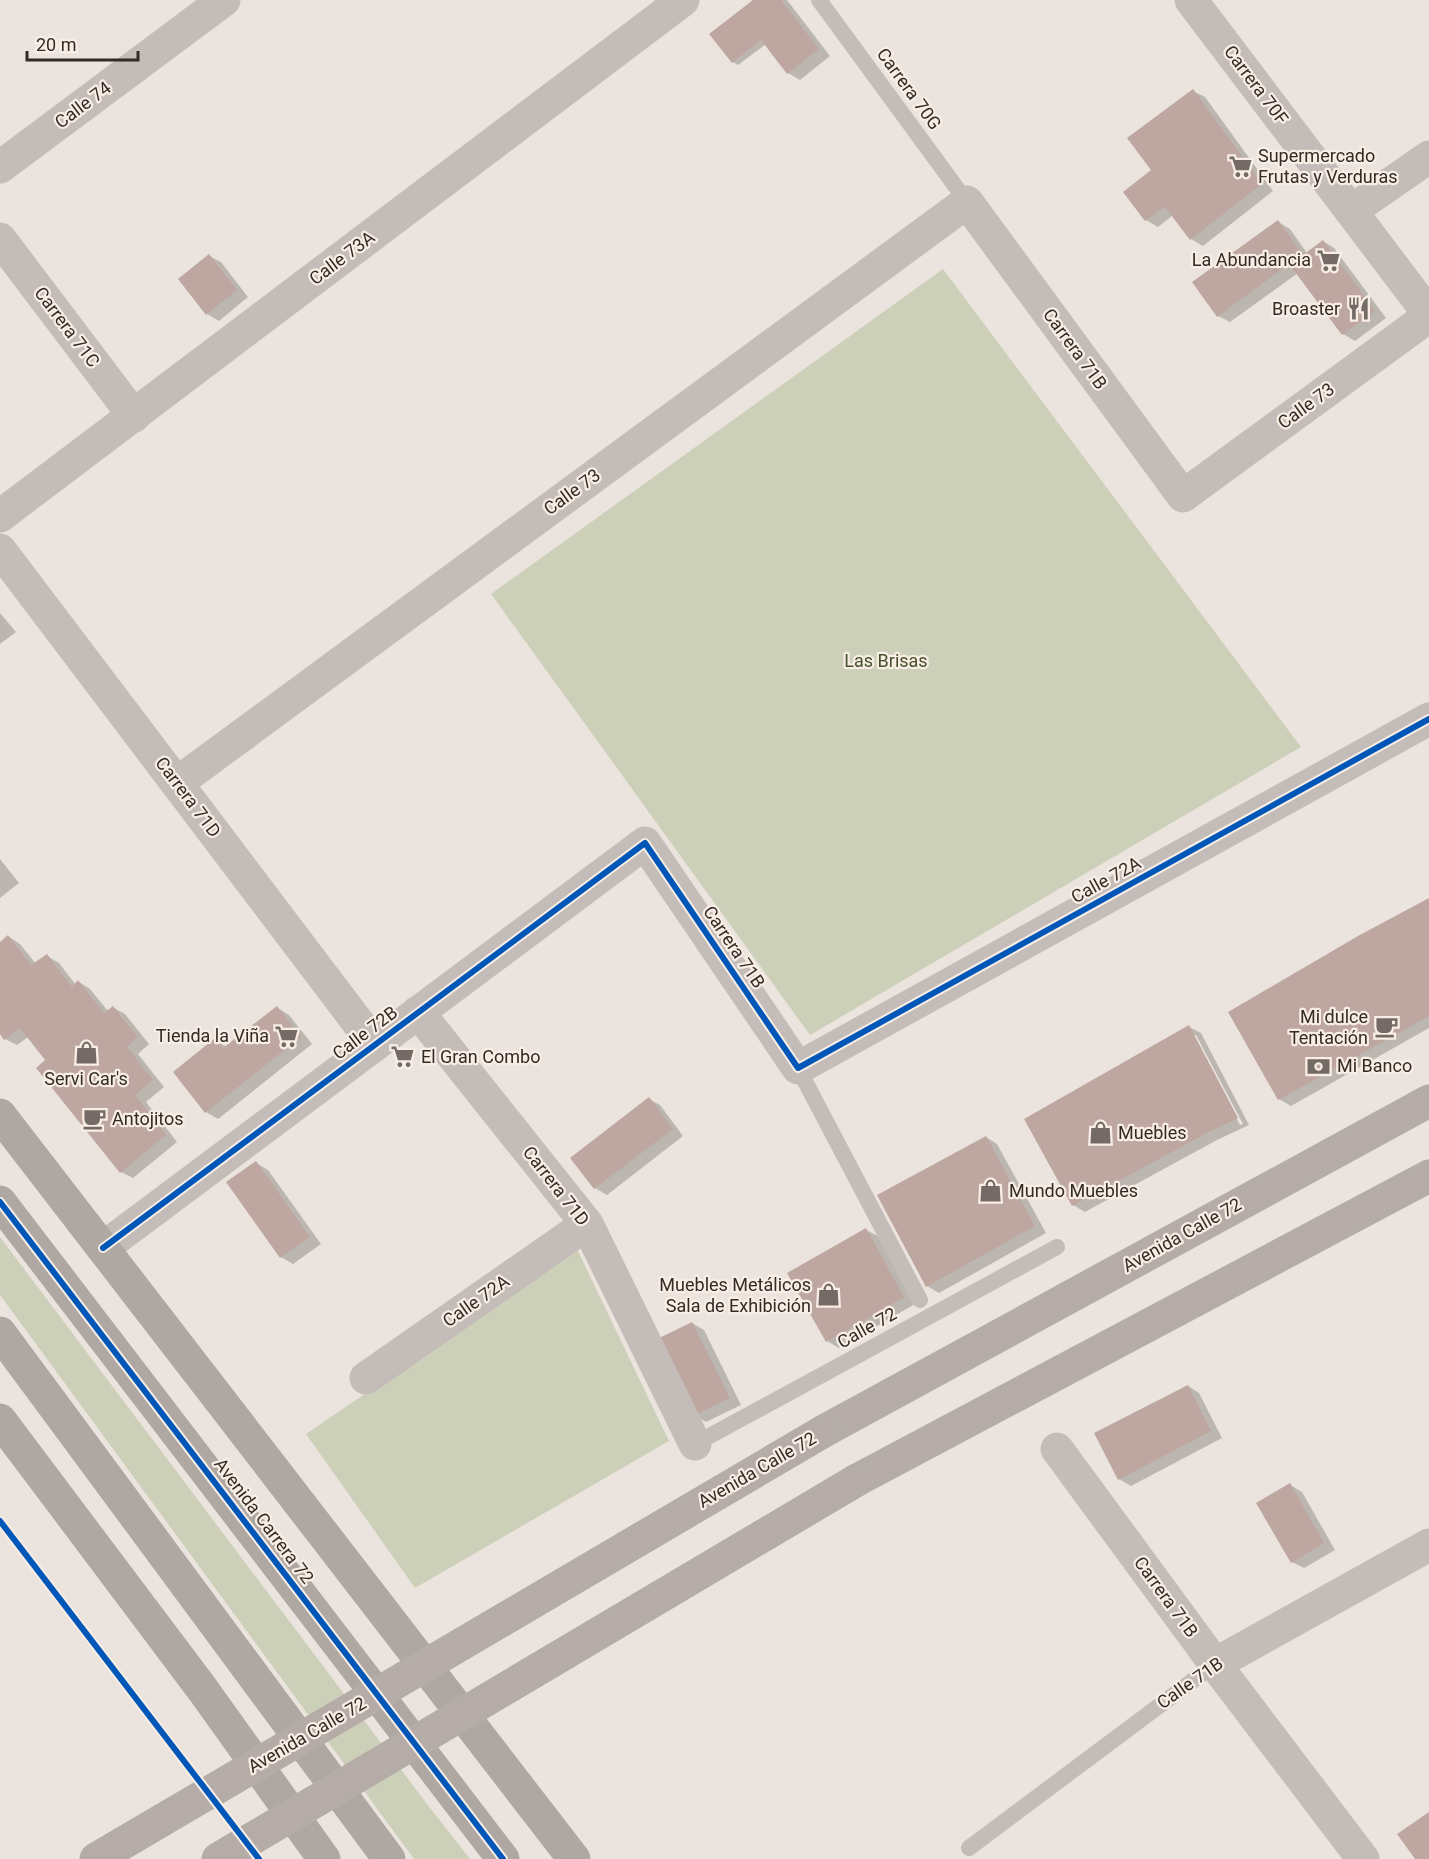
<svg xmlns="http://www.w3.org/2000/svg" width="1429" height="1859" font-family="Roboto,sans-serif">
<rect width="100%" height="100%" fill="#ebe4de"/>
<path fill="#cdd0b9" d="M 943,269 L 1301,747 L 810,1035 L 491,594 Z
M 0,1237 L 427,1804 L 470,1859 L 414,1859 L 0,1295 Z
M 577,1249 L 669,1441 L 415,1588 L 306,1434 Z"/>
<path fill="#0003" fill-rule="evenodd" d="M 756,0 L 787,0 L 830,56 L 800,80 L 788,73 L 766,44 L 738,65 L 733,62 Z
M 1193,91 L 1205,97 L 1273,191 L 1203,246 L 1191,239 L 1173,215 L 1158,227 L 1146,220 L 1125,192 L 1153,171 Z
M 1278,222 L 1290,229 L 1307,253 L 1323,241 L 1334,248 L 1386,318 L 1355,341 L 1343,334 L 1298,273 L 1230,322 L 1218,316 Z
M 209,256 L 221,262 L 248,297 L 219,321 L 207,314 Z
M 0,613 L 16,632 L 0,644 Z
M 0,859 L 19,883 L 0,898 Z
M 1429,899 L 1429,1028 L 1291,1106 L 1279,1099 Z
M 9,937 L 20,944 L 36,964 L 47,956 L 59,963 L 76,985 L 79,982 L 90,989 L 108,1011 L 114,1008 L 125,1014 L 149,1044 L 138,1054 L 164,1087 L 146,1102 L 177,1142 L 133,1178 L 121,1172 L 47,1060 L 28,1037 L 17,1045 L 5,1039 L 0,1032 L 0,944 Z
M 278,1008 L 289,1015 L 312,1044 L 218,1119 L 206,1112 L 215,1040 L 227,1047 Z
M 1189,1027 L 1201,1033 L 1249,1125 L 1217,1140 L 1085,1212 L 1073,1205 ZM 1193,1035 L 1196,1035 L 1243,1124 L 1240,1125 Z
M 649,1099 L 660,1105 L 683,1136 L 607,1195 L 595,1188 Z
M 986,1137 L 997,1144 L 1046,1233 L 939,1293 L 927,1286 Z
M 256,1163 L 268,1170 L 321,1244 L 293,1264 L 281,1257 L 228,1183 Z
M 866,1230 L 878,1236 L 915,1304 L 839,1348 L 827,1341 Z
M 692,1323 L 704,1330 L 741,1405 L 706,1422 L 694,1415 Z
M 1188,1386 L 1199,1393 L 1222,1438 L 1131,1486 L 1119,1479 Z
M 1290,1485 L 1302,1492 L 1335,1550 L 1304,1568 L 1292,1562 Z"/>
<path fill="#bea7a0" d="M 753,0 L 781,0 L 819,49 L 787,74 L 761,40 L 732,63 L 709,34 Z
M 1193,89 L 1262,184 L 1190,240 L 1165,207 L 1145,221 L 1123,192 L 1151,170 L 1127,138 Z
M 1278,220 L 1303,255 L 1323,240 L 1375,311 L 1342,335 L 1289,264 L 1217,317 L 1192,282 Z
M 209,254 L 237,290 L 206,315 L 178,279 Z
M 1429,898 L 1429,1016 L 1278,1100 L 1228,1012 L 1358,936 Z
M 8,935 L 31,965 L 47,954 L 72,987 L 78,980 L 104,1013 L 113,1006 L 138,1037 L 127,1047 L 153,1080 L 135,1095 L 166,1135 L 120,1173 L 36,1068 L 45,1060 L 20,1028 L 4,1040 L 0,1034 L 0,942 Z
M 277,1006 L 301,1037 L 205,1113 L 173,1072 L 215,1038 L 223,1048 Z
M 1189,1025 L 1238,1118 L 1205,1134 L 1072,1206 L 1024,1119 Z
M 649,1097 L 673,1129 L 594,1189 L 570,1158 Z
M 986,1136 L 1035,1226 L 926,1287 L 877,1195 Z
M 256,1161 L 310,1237 L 280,1258 L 226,1182 Z
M 866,1228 L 904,1297 L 826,1342 L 787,1273 Z
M 692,1322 L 730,1398 L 693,1416 L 655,1340 Z
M 1188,1385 L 1211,1431 L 1118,1480 L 1094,1433 Z
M 1290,1483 L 1324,1543 L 1291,1563 L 1256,1503 Z
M 1429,1812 L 1429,1859 L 1415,1859 L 1397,1834 Z"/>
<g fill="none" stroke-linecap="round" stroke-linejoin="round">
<path stroke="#c4bcb8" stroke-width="16" d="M 819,0 L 967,202
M 798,1068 L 920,1300
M 695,1444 L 1057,1247
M 969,1848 L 1215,1664"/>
<path stroke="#c4bcb8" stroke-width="33" d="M 0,167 L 224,0
M 1351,211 L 1429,157
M 0,239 L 134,416
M 0,550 L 375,1045
M 177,783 L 967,202 L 1183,496 L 1429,316
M 418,1012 L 587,1224 L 695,1444
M 103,1248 L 645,843 L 798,1068 L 1429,719
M 366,1378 L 587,1224
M 1057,1449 L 1215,1664 L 1363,1859
M 1215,1664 L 1429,1545"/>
<path stroke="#c4bcb8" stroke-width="33" d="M 1191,0 L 1429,314
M 0,516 L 683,0"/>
<path stroke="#b5aca8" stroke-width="33" d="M 824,1431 L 1429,1101
M 857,1480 L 1429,1176"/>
<path stroke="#aea7a2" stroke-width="33" d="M 0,1115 L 574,1859
M 0,1202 L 503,1859
M 0,1333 L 389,1859
M 0,1420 L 203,1690 L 324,1859"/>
<path stroke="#b5aca8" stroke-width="33" d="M 96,1859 L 824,1431
M 218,1859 L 857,1480"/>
<defs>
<path id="cycleway" d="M 0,1202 L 503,1859
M 103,1248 L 645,843 L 798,1068 L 1429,719
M 0,1521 L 259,1859"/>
</defs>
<use href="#cycleway" stroke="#f8eee5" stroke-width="10"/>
<use href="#cycleway" stroke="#0057b8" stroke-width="6"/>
</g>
<defs>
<symbol id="supermarket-bare" viewBox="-9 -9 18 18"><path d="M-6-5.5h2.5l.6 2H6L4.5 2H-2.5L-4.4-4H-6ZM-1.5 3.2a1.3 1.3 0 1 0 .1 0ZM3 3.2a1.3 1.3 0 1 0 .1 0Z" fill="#746b66" stroke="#f8eee5" stroke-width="2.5" paint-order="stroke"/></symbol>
<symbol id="restaurant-bare" viewBox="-9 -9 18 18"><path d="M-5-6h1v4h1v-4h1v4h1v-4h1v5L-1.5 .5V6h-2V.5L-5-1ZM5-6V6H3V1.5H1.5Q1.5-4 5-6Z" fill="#746b66" stroke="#f8eee5" stroke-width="2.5" paint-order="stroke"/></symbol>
<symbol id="cafe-bare" viewBox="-9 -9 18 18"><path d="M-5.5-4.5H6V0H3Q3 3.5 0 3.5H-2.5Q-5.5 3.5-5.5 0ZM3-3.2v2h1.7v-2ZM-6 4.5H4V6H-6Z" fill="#746b66" stroke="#f8eee5" stroke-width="2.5" paint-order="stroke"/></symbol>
<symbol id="shop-bare" viewBox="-9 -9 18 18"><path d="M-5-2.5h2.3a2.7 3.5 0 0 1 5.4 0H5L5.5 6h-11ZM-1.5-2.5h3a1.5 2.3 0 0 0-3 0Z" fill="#746b66" stroke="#f8eee5" stroke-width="2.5" paint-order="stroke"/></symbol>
<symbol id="bank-bare" viewBox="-9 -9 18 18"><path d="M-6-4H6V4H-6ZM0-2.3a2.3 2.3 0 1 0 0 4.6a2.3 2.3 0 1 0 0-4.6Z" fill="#746b66" stroke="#f8eee5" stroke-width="2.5" paint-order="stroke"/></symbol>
</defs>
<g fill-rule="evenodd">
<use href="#supermarket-bare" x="1224" y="150" width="33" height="33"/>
<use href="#supermarket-bare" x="1312" y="244" width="33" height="33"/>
<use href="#restaurant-bare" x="1342" y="292" width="33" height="33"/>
<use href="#cafe-bare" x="1370" y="1010" width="33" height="33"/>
<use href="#supermarket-bare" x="270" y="1020" width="33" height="33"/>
<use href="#shop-bare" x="70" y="1036" width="33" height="33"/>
<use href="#supermarket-bare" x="386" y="1040" width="33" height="33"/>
<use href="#bank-bare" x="1302" y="1050" width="33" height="33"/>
<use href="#cafe-bare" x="78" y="1102" width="33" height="33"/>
<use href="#shop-bare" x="1084" y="1116" width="33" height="33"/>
<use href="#shop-bare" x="974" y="1174" width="33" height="33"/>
<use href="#shop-bare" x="812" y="1278" width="33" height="33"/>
</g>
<g text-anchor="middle" stroke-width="4.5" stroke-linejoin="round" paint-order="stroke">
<g font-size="18" fill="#342a26" stroke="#f8eee5">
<text transform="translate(1256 85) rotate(53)" y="6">Carrera 70F</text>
<text transform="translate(909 89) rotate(54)" y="6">Carrera 70G</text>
<text transform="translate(83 105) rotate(-37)" y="6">Calle 74</text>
<text transform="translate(342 258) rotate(-37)" y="6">Calle 73A</text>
<text transform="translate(67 327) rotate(53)" y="6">Carrera 71C</text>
<text transform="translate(1075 349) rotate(54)" y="6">Carrera 71B</text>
<text transform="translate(1306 406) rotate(-36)" y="6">Calle 73</text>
<text transform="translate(572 492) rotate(-36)" y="6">Calle 73</text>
<text transform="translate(188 797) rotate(53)" y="6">Carrera 71D</text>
<text transform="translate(1106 880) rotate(-29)" y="6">Calle 72A</text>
<text transform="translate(734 947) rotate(56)" y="6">Carrera 71B</text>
<text transform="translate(365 1033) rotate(-37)" y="6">Calle 72B</text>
<text transform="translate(556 1186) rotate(52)" y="6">Carrera 71D</text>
<text transform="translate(1182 1235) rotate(-29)" y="6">Avenida Calle 72</text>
<text transform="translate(476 1301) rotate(-35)" y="6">Calle 72A</text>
<text transform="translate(867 1328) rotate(-29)" y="6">Calle 72</text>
<text transform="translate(757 1470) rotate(-30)" y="6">Avenida Calle 72</text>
<text transform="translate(264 1521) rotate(53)" y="6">Avenida Carrera 72</text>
<text transform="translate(1166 1597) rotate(54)" y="6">Carrera 71B</text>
<text transform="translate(1190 1683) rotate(-35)" y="6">Calle 71B</text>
<text transform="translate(307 1735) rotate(-30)" y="6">Avenida Calle 72</text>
</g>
<g font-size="18" fill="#342a26" stroke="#f8eee5" text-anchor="start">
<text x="1258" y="162">Supermercado<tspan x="1258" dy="21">Frutas y Verduras</tspan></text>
<text x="1311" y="266" text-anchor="end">La Abundancia</text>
<text x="1340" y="315" text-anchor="end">Broaster</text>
<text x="1368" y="1023" text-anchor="end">Mi dulce<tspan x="1368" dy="21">Tentación</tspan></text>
<text x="269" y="1042" text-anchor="end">Tienda la Viña</text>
<text x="421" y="1063">El Gran Combo</text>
<text x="1337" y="1072">Mi Banco</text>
<text x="86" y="1085" text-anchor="middle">Servi Car's</text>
<text x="112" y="1125">Antojitos</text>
<text x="1118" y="1139">Muebles</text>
<text x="1009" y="1197">Mundo Muebles</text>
<text x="811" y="1291" text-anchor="end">Muebles Metálicos<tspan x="811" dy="21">Sala de Exhibición</tspan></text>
</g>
<g font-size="18" fill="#46512b" stroke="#f8eee5">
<text x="886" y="667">Las Brisas</text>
</g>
</g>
<path d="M27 51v9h111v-9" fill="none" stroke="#342a26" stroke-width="3"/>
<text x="36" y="51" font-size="18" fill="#342a26" stroke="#f8eee5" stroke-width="4.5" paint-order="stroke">20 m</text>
</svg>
